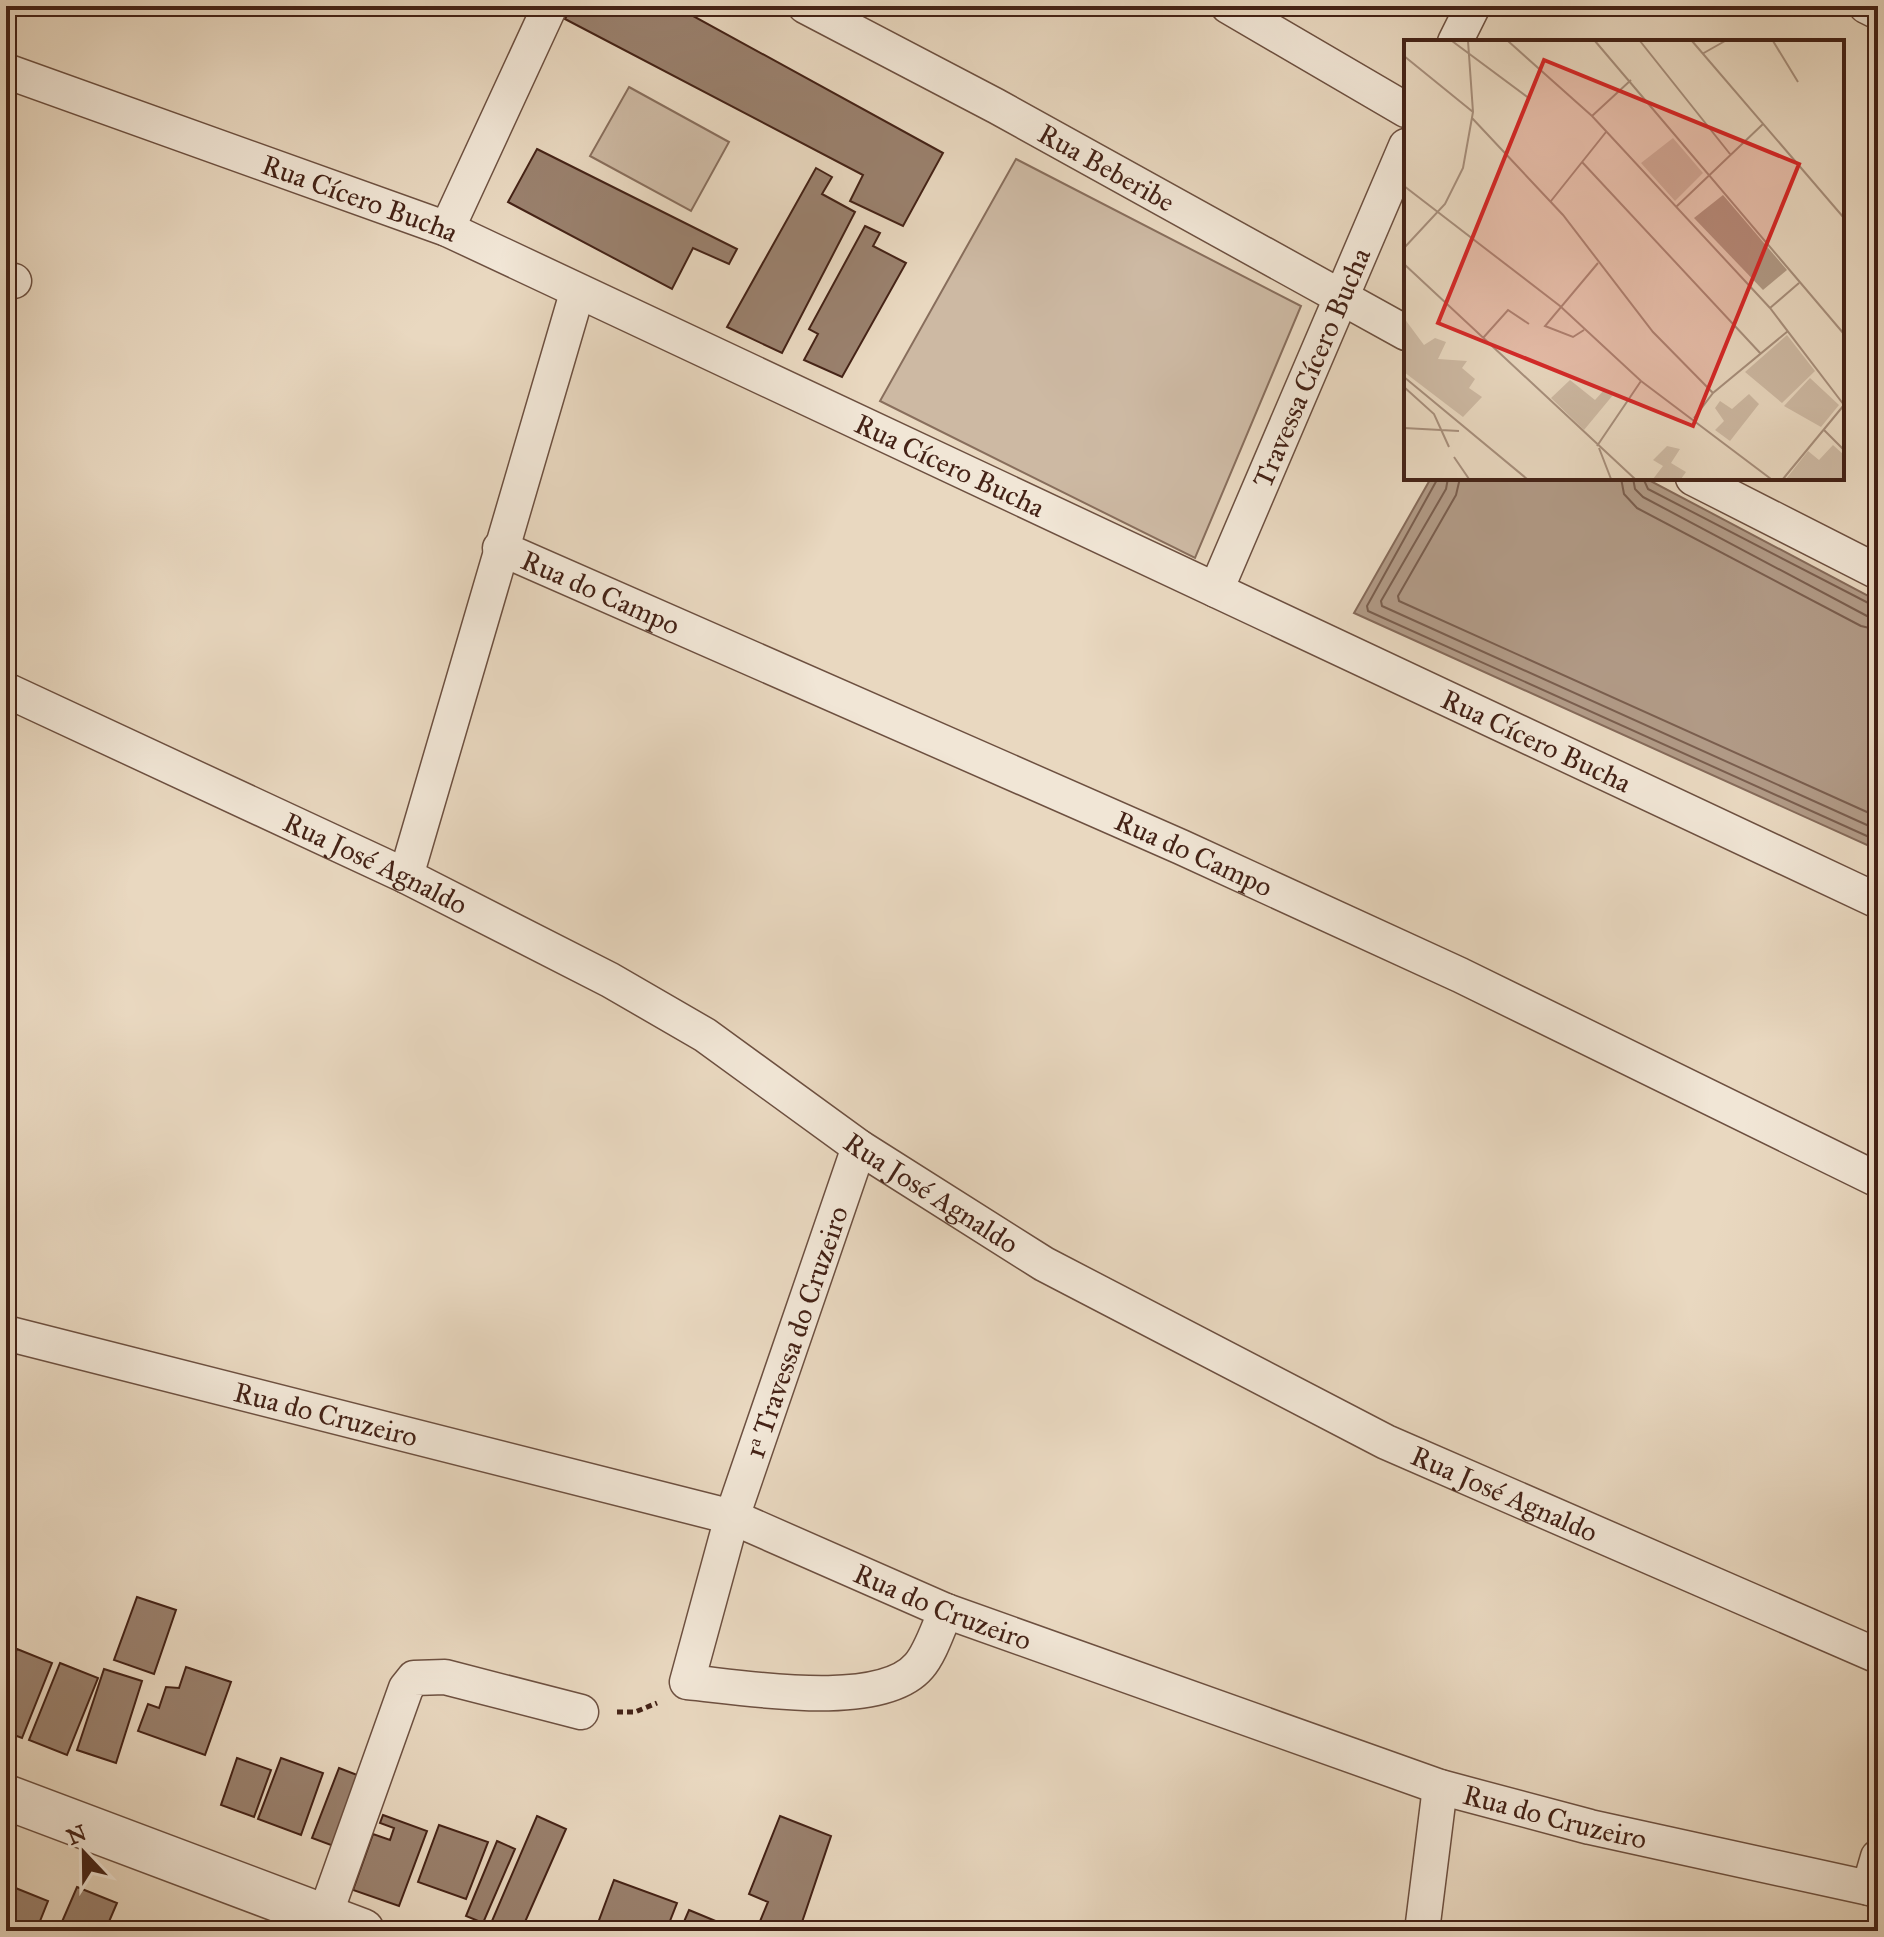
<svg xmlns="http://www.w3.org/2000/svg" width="1884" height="1937" font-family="'IM FELL Great Primer',serif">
<rect width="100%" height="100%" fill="#e9d8c0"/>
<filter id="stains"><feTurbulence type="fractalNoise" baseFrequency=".0025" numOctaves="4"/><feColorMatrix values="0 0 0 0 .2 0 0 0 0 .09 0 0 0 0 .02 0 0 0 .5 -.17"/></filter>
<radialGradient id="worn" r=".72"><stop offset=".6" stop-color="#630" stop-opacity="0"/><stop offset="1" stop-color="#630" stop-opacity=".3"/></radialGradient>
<path fill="#cdb9a3" stroke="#886e5c" stroke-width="2" d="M 629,87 L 729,142 L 691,211 L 590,156 Z
M 1016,159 L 1301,306 L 1195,558 L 880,401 Z"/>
<path fill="#b19a86" stroke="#856a59" stroke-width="2" d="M 1431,478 L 1645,478 L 1878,601 L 1878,850 L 1354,613 Z"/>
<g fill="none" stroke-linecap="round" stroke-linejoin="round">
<path stroke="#7a5e4e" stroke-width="2" d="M 1438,478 L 1367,606 L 1368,611 L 1878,841
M 1448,478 L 1446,489 L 1381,601 L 1382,606 L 1878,830
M 1460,478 L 1456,495 L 1398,596 L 1399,601 L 1878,817
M 1621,478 L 1624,494 L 1637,508 L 1861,626 L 1878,630
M 1633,478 L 1635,489 L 1643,497 L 1867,616 L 1878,618
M 1643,478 L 1648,489 L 1878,608"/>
</g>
<path fill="#9a816e" stroke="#442216" stroke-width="2" d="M 572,6 L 675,6 L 943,153 L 903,226 L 850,201 L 863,175 L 565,19 Z
M 537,149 L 737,249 L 729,264 L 693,248 L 672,289 L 508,202 Z
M 816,168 L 832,177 L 822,194 L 855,212 L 782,353 L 727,327 Z
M 865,226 L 880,233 L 873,246 L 906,263 L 842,377 L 804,360 L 818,334 L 809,329 Z
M 137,1597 L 176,1610 L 154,1674 L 114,1660 Z
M 17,1649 L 52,1663 L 22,1738 L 6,1732 L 6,1678 Z
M 60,1663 L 98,1678 L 67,1755 L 29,1740 Z
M 186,1667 L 231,1682 L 205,1755 L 138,1731 L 148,1704 L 159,1708 L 166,1687 L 179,1688 Z
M 104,1669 L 142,1681 L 116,1763 L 77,1750 Z
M 237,1758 L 271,1770 L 254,1817 L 221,1805 Z
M 281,1758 L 323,1773 L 301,1835 L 258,1819 Z
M 339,1768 L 365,1778 L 339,1848 L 312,1838 Z
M 383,1815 L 427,1831 L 399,1906 L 353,1890 L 373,1834 L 390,1840 L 394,1828 L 380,1823 Z
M 537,1816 L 566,1829 L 521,1931 L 496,1931 L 489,1928 Z
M 780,1816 L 831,1836 L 799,1931 L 756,1931 L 768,1902 L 749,1894 Z
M 439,1825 L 488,1842 L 466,1899 L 418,1882 Z
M 497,1841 L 515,1849 L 483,1923 L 466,1916 Z
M 614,1880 L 677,1903 L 666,1931 L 595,1931 Z
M 13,1887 L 48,1901 L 36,1931 L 6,1931 L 6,1906 Z
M 77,1887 L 117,1903 L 105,1931 L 58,1931 Z
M 689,1910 L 735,1929 L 734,1931 L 680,1931 Z"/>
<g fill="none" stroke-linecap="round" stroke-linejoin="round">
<defs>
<g id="minor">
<path id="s1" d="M 805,6 L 996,106 L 1406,333"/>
<path d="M 1228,6 L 1406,110"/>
<path d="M 1866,6 L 1878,12"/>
<path d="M 1455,42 L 1473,6"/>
<path id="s2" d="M 6,71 L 447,229 L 1878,901"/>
<path d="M 447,229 L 550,6"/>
<path d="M 6,279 L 14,281"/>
<path d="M 1693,478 L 1878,572"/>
<path id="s3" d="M 500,548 L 1181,847 L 1460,975 L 1878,1180"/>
<path id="s4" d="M 1216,590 L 1406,146"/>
<path id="s5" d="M 6,690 L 406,876 L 610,980 L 705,1035 L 859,1147 L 1044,1264 L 1386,1442 L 1878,1656"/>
<path d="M 406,876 L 577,293"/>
<path d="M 859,1147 L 732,1517 L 687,1682 C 741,1687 880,1712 919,1666 C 931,1652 938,1628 946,1611"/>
<path id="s6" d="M 6,1333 L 732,1517 L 946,1611 L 1440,1787 L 1590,1827 L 1878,1890"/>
<path d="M 1869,1888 L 1878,1857"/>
<path d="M 325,1915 L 406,1688 L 414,1678 L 445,1677 L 581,1712"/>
<path d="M 1422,1931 L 1440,1787"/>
</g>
<path id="tertiary" d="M 6,1797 L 362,1931"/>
</defs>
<use href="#minor" stroke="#6d5040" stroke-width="37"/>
<use href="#tertiary" stroke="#6d5040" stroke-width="47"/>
<path stroke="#442216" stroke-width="5" stroke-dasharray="6 4" stroke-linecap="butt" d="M 617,1712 L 635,1712 L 657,1703"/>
<use href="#minor" stroke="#f1e6d6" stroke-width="34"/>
<use href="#tertiary" stroke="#f1e6d6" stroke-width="44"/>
</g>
<g text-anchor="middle" stroke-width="7" stroke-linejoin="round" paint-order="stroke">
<g font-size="28" fill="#442216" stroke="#f1e6d6">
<text dy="10" stroke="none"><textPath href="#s1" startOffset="342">Rua Beberibe</textPath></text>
<text dy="10" stroke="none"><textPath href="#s2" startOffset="376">Rua Cícero Bucha</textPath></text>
<text dy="10" stroke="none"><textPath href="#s4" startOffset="242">Travessa Cícero Bucha</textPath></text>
<text dy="10" stroke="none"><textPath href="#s2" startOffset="1024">Rua Cícero Bucha</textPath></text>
<text dy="10" stroke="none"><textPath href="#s3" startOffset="110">Rua do Campo</textPath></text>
<text dy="10" stroke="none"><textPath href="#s2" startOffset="1672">Rua Cícero Bucha</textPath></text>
<text dy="10" stroke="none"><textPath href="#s3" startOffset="758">Rua do Campo</textPath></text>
<text dy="10" stroke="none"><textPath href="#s5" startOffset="408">Rua José Agnaldo</textPath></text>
<text dy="10" stroke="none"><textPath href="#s5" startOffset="1056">Rua José Agnaldo</textPath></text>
<text transform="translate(796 1332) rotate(-71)" y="10">1ᵃ Travessa do Cruzeiro</text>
<text dy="10" stroke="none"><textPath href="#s6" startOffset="330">Rua do Cruzeiro</textPath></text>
<text dy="10" stroke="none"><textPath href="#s5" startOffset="1704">Rua José Agnaldo</textPath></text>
<text dy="10" stroke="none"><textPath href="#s6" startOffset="978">Rua do Cruzeiro</textPath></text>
<text dy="10" stroke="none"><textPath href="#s6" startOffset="1626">Rua do Cruzeiro</textPath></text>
</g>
</g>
<g transform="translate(1404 40)">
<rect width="440" height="440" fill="#e9d8c0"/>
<path d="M 269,98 L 299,133 L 271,161 L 237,123 ZM 0,278 L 20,305 L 31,298 L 42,302 L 34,319 L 63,321 L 58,328 L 71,339 L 65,348 L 78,357 L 59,377 L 0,332 ZM 383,295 L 411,331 L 378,363 L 341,332 ZM 406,338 L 435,365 L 417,387 L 380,366 ZM 166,340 L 191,360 L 201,349 L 209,355 L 180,390 L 147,358 ZM 345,354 L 355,364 L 326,401 L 311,390 L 320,381 L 311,368 L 316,361 L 328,369 ZM 429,405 L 440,415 L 440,439 L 382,439 L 404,411 L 415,420 ZM 263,406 L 276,409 L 267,423 L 282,432 L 277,439 L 249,439 L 259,426 L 249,420 Z" fill="#cdb9a3"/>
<path d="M 319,155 L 383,230 L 359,250 L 290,178 Z" fill="#b19a86"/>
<path fill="none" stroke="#a78f7c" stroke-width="2" d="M 48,1 L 126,59M 104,1 L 188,76 L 366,268 L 440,365M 191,1 L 440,294M 236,1 L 326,114M 288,1 L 440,178M 369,1 L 394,42M 298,14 L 321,1M 0,16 L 69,72M 188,76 L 227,40M 68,78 L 159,175 L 249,292 L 309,353M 178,122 L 357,314M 0,146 L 156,266 L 237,341 L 367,439M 147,161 L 202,92M 272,167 L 359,84M 0,208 L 41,164 L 59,128 L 69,72 L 64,1M 0,224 L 231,439M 366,268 L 395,243M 180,290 L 169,297 L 141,286 L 194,223M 79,298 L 104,270 L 125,284M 0,337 L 123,439M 0,347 L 30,374 L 45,407M 290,378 L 309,353 L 384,291M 0,388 L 55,391M 419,389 L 440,410M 193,406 L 237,341M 195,408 L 207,439M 50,417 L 65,439M 379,439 L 440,365"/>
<path fill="#d62828" fill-opacity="0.15" stroke="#d62828" stroke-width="4" d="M 140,20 L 395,124 L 289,386 L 34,283 Z"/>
<rect width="440" height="440" fill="none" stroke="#442216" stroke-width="4"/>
</g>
<rect width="1884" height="1937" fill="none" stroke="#e9d8c0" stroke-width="32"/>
<rect x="8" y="8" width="1868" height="1921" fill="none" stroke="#442216" stroke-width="4"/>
<rect x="16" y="16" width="1852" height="1905" fill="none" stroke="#442216" stroke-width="2"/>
<g transform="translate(84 1853) rotate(338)" stroke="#f1e6d6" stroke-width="6" paint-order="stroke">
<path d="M0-6L14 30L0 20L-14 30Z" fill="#442216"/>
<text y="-12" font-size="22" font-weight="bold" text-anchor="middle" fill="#442216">N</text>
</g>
<rect width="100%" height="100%" filter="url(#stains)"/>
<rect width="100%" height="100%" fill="url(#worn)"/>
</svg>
